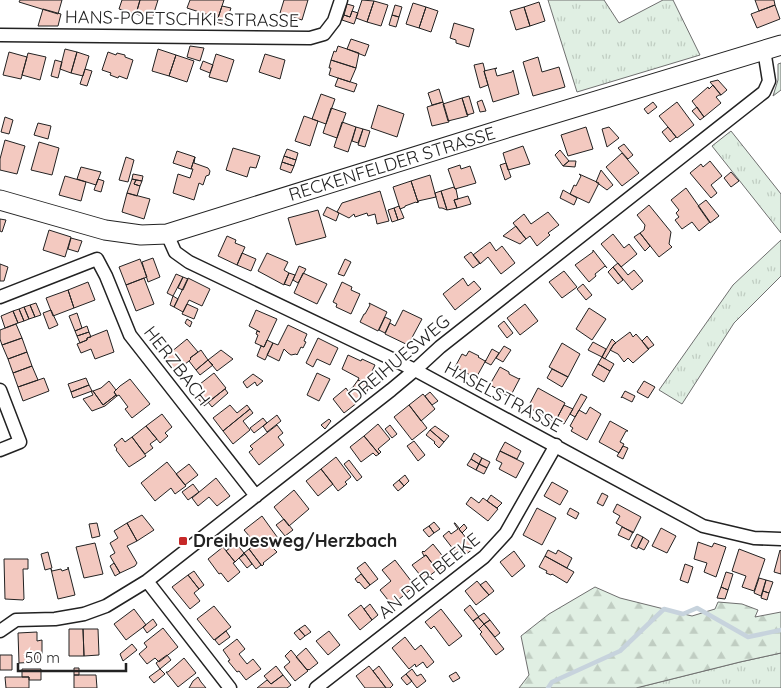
<svg xmlns="http://www.w3.org/2000/svg" width="781" height="688" font-family="Quicksand,sans-serif">
<defs>
<pattern id="grass-tufts" width="24" height="20" patternUnits="userSpaceOnUse" patternTransform="scale(1.25)"><rect width="24" height="20" fill="#e0efe3"/><path d="M3 7l-1-3M5 7V3M7 7l1-3M15 17l-1-3M17 17v-4M19 17l1-3" fill="none" stroke="#c0cdc2"/></pattern>
<pattern id="forest-firs" width="22" height="20" patternUnits="userSpaceOnUse" patternTransform="scale(1.25)"><rect width="22" height="20" fill="#e0efe3"/><path d="M5 1l3.5 6h-7zM16 11l3.5 6h-7z" fill="#c0cdc2"/></pattern>
</defs>
<rect width="100%" height="100%" fill="#fff"/>
<path fill="url(#grass-tufts)" stroke="#6f6f6f" d="M 548,0 L 604,0 L 619,23 L 663,0 L 673,0 L 700,55 L 577,92 Z
M 781,63 L 781,90 L 773,96 L 778,80 L 778,64 Z
M 731,131 L 781,194 L 781,233 L 712,146 Z
M 781,240 L 781,276 L 734,323 L 682,404 L 659,390 L 733,285 Z
M 781,653 L 781,688 L 636,688 L 740,662 Z"/>
<path fill="url(#forest-firs)" stroke="#6f6f6f" d="M 595,587 L 620,598 L 692,616 L 715,609 L 718,602 L 742,604 L 758,610 L 755,617 L 781,612 L 781,653 L 740,662 L 636,688 L 519,688 L 529,675 L 521,636 L 549,614 Z"/>
<g fill="none" stroke-linecap="round" stroke-linejoin="round">
<path stroke="#c7d3dd" stroke-width="4.5" d="M 548,688 L 552,682 L 620,651 L 664,609 L 683,614 L 697,608 L 748,637 L 781,630"/>
</g>
<path fill="#f3c9c0" stroke="#222" d="M 20,0 L 62,0 L 58,14 L 19,2 Z
M 122,0 L 140,0 L 136,14 L 119,9 Z
M 140,0 L 158,0 L 152,19 L 136,14 Z
M 190,0 L 224,0 L 218,18 L 187,8 Z
M 284,0 L 308,0 L 302,20 L 280,13 Z
M 362,0 L 374,1 L 367,22 L 356,18 Z
M 755,0 L 774,0 L 775,5 L 759,11 Z
M 374,1 L 388,5 L 381,26 L 367,22 Z
M 539,2 L 545,21 L 530,26 L 524,7 Z
M 413,3 L 426,7 L 419,28 L 406,24 Z
M 347,4 L 354,6 L 350,17 L 344,15 Z
M 395,5 L 402,7 L 399,17 L 392,15 Z
M 775,5 L 780,19 L 757,28 L 751,14 Z
M 222,6 L 231,8 L 225,25 L 216,22 L 217,18 L 218,18 Z
M 426,7 L 438,11 L 431,32 L 419,28 Z
M 524,7 L 530,26 L 516,30 L 510,11 Z
M 43,9 L 61,14 L 58,26 L 38,26 Z
M 352,11 L 358,13 L 354,24 L 342,20 L 344,15 L 350,17 Z
M 392,15 L 399,17 L 396,27 L 389,25 Z
M 454,23 L 474,29 L 469,47 L 456,43 L 456,40 L 450,38 Z
M 351,39 L 369,45 L 365,56 L 347,49 Z
M 190,46 L 204,48 L 200,61 L 187,57 Z
M 338,46 L 359,53 L 356,68 L 331,60 L 334,51 L 336,52 Z
M 65,49 L 77,52 L 71,73 L 60,69 Z
M 158,49 L 176,55 L 169,76 L 152,71 Z
M 9,52 L 27,57 L 21,79 L 3,75 Z
M 77,52 L 89,56 L 83,76 L 71,73 Z
M 108,52 L 116,55 L 117,53 L 125,55 L 125,57 L 133,60 L 127,79 L 119,76 L 118,78 L 110,75 L 111,73 L 102,70 Z
M 28,53 L 46,57 L 40,80 L 22,75 Z
M 216,54 L 234,60 L 227,82 L 209,77 Z
M 265,54 L 285,60 L 280,79 L 259,72 Z
M 176,55 L 194,61 L 187,82 L 169,76 Z
M 538,57 L 542,72 L 559,67 L 565,87 L 533,96 L 523,62 Z
M 55,60 L 62,62 L 58,78 L 51,76 Z
M 331,60 L 356,68 L 350,82 L 329,75 L 331,68 L 329,68 Z
M 203,61 L 213,65 L 210,73 L 200,69 Z
M 483,63 L 485,71 L 484,71 L 488,85 L 480,88 L 474,65 Z
M 497,68 L 495,69 L 497,76 L 512,72 L 513,70 L 519,94 L 493,102 L 484,71 Z
M 85,69 L 92,71 L 87,86 L 80,84 Z
M 338,78 L 357,84 L 354,92 L 335,86 Z
M 718,80 L 727,90 L 721,95 L 710,82 Z
M 713,85 L 721,95 L 719,95 L 716,97 L 721,103 L 704,117 L 692,101 L 708,87 L 709,89 Z
M 439,89 L 443,102 L 432,105 L 428,93 Z
M 321,94 L 335,99 L 326,124 L 312,119 Z
M 469,96 L 474,113 L 467,115 L 462,98 Z
M 462,98 L 468,116 L 448,121 L 443,104 Z
M 482,100 L 486,111 L 480,112 L 477,102 Z
M 443,102 L 449,122 L 432,126 L 427,107 Z
M 653,102 L 657,107 L 648,114 L 644,109 Z
M 677,102 L 694,125 L 677,138 L 659,116 Z
M 378,105 L 404,114 L 397,137 L 371,128 Z
M 697,107 L 704,117 L 700,120 L 692,111 Z
M 331,108 L 346,113 L 337,138 L 323,133 Z
M 304,116 L 318,121 L 310,146 L 295,141 Z
M 5,117 L 13,120 L 9,134 L 1,132 Z
M 342,122 L 356,127 L 348,152 L 334,147 Z
M 38,123 L 51,126 L 48,139 L 34,135 Z
M 356,127 L 363,129 L 358,143 L 352,141 Z
M 586,127 L 593,149 L 568,156 L 561,135 Z
M 609,127 L 619,138 L 607,147 L 602,129 Z
M 668,127 L 676,137 L 670,142 L 662,132 Z
M 363,129 L 370,131 L 365,147 L 358,145 Z
M 5,140 L 25,146 L 17,174 L 0,170 L 0,159 Z
M 39,142 L 59,148 L 52,175 L 31,170 Z
M 624,144 L 633,155 L 628,159 L 618,148 Z
M 523,146 L 530,164 L 508,170 L 503,153 Z
M 233,148 L 260,156 L 256,168 L 250,167 L 247,177 L 226,170 Z
M 287,149 L 298,153 L 296,160 L 284,156 Z
M 560,150 L 569,161 L 563,166 L 555,155 Z
M 177,151 L 195,157 L 191,169 L 173,163 Z
M 622,153 L 639,173 L 622,186 L 606,167 Z
M 284,156 L 296,160 L 294,166 L 282,162 Z
M 126,157 L 134,160 L 128,182 L 119,180 Z
M 195,157 L 194,163 L 208,168 L 210,171 L 209,175 L 206,176 L 203,185 L 199,183 L 194,200 L 173,193 L 178,174 L 190,178 L 193,169 L 191,169 Z
M 569,161 L 576,161 L 575,167 L 563,166 Z
M 710,161 L 722,176 L 711,185 L 717,193 L 711,198 L 690,173 L 701,164 L 703,167 Z
M 282,162 L 294,166 L 291,173 L 280,169 Z
M 506,163 L 511,177 L 505,180 L 500,165 Z
M 460,165 L 461,169 L 470,166 L 476,183 L 455,189 L 448,169 Z
M 81,167 L 101,172 L 96,185 L 77,179 Z
M 601,170 L 613,185 L 607,190 L 596,182 Z
M 731,172 L 739,181 L 731,187 L 724,178 Z
M 133,174 L 143,176 L 142,181 L 132,179 Z
M 579,174 L 599,183 L 589,203 L 570,194 L 574,185 L 576,186 L 581,176 Z
M 430,175 L 436,197 L 418,201 L 419,202 L 418,202 L 411,181 Z
M 65,176 L 86,182 L 81,201 L 59,195 Z
M 98,179 L 104,181 L 101,192 L 94,190 Z
M 132,179 L 136,180 L 134,184 L 140,186 L 137,196 L 127,193 Z
M 136,180 L 142,181 L 140,186 L 134,184 Z
M 411,181 L 418,202 L 417,203 L 416,202 L 405,206 L 405,207 L 400,209 L 393,187 Z
M 454,187 L 455,189 L 456,189 L 458,199 L 454,200 L 457,208 L 447,210 L 441,191 Z
M 686,188 L 710,222 L 699,231 L 692,222 L 682,229 L 675,220 L 679,217 L 676,213 L 679,210 L 671,200 Z
M 563,190 L 577,198 L 574,205 L 560,198 Z
M 380,191 L 389,221 L 377,224 L 375,214 L 368,216 L 367,213 L 355,217 L 354,214 L 349,218 L 337,212 L 342,203 Z
M 441,191 L 447,210 L 442,208 L 439,208 L 436,197 L 435,193 Z
M 127,193 L 150,199 L 144,219 L 122,212 Z
M 468,196 L 471,204 L 457,208 L 454,200 Z
M 706,200 L 719,216 L 710,223 L 698,206 Z
M 649,205 L 671,232 L 669,244 L 672,247 L 659,257 L 640,233 L 644,230 L 645,225 L 637,215 Z
M 399,206 L 404,218 L 398,220 L 394,208 Z
M 327,207 L 339,213 L 336,221 L 323,215 Z
M 394,208 L 398,220 L 392,222 L 388,210 Z
M 318,210 L 326,237 L 296,245 L 288,218 Z
M 548,212 L 559,225 L 548,233 L 550,235 L 537,246 L 530,236 L 526,239 L 513,223 L 524,214 L 531,224 Z
M 0,219 L 6,220 L 2,232 L 0,231 Z
M 516,226 L 526,239 L 520,244 L 503,236 Z
M 49,230 L 71,237 L 65,257 L 43,250 Z
M 640,233 L 650,246 L 645,251 L 634,237 Z
M 613,234 L 624,248 L 629,244 L 637,254 L 621,267 L 601,244 Z
M 227,236 L 236,240 L 235,243 L 245,247 L 237,265 L 218,256 Z
M 71,238 L 82,241 L 78,252 L 68,249 Z
M 490,242 L 496,251 L 502,246 L 515,263 L 501,274 L 488,257 L 480,264 L 473,255 Z
M 593,250 L 607,268 L 605,266 L 595,274 L 596,276 L 589,282 L 575,265 L 593,252 Z
M 471,252 L 480,263 L 473,268 L 464,257 Z
M 242,253 L 256,259 L 251,271 L 237,265 Z
M 267,253 L 288,262 L 284,270 L 289,273 L 284,285 L 258,271 Z
M 153,258 L 160,277 L 148,282 L 142,262 Z
M 140,259 L 147,277 L 126,285 L 119,267 Z
M 345,259 L 351,262 L 344,276 L 338,274 Z
M 618,263 L 628,275 L 634,270 L 643,281 L 632,290 L 613,267 Z
M 0,264 L 8,267 L 4,281 L 0,281 Z
M 299,266 L 306,269 L 298,283 L 293,280 Z
M 613,267 L 623,280 L 618,284 L 608,272 Z
M 564,271 L 577,287 L 562,298 L 549,282 Z
M 289,273 L 295,275 L 290,286 L 284,284 Z
M 303,273 L 327,284 L 317,304 L 294,293 Z
M 176,274 L 183,277 L 173,296 L 167,293 Z
M 183,277 L 188,279 L 183,290 L 178,288 Z
M 144,278 L 154,304 L 136,311 L 126,285 Z
M 188,278 L 210,289 L 202,306 L 189,300 L 183,312 L 174,307 Z
M 463,278 L 468,286 L 474,281 L 481,289 L 455,310 L 443,294 Z
M 88,282 L 95,300 L 74,308 L 68,290 Z
M 342,282 L 352,287 L 351,290 L 360,294 L 351,314 L 336,307 L 337,304 L 333,302 Z
M 583,284 L 592,295 L 586,300 L 577,289 Z
M 68,290 L 74,308 L 53,316 L 46,298 Z
M 173,296 L 178,299 L 174,307 L 170,305 Z
M 36,303 L 41,315 L 35,317 L 30,305 Z
M 369,303 L 387,312 L 378,331 L 360,322 L 364,314 L 365,314 L 370,305 Z
M 187,304 L 198,309 L 194,319 L 182,314 Z
M 525,304 L 538,321 L 520,335 L 507,318 Z
M 30,305 L 35,317 L 29,319 L 24,307 Z
M 24,307 L 29,319 L 24,321 L 19,309 Z
M 589,308 L 606,319 L 592,340 L 576,329 Z
M 19,309 L 24,321 L 18,323 L 13,311 Z
M 51,310 L 58,325 L 49,329 L 43,313 Z
M 256,310 L 277,319 L 264,347 L 255,343 L 258,335 L 256,334 L 257,331 L 260,332 L 249,326 Z
M 403,310 L 422,319 L 408,345 L 385,334 L 390,323 L 395,326 Z
M 13,311 L 18,323 L 5,328 L 1,316 Z
M 77,313 L 82,328 L 75,331 L 69,316 Z
M 385,317 L 391,320 L 385,333 L 379,330 Z
M 187,319 L 192,322 L 190,327 L 185,323 Z
M 504,321 L 513,333 L 507,338 L 498,326 Z
M 16,324 L 22,338 L 2,345 L 0,339 L 0,330 Z
M 288,325 L 307,334 L 304,341 L 306,342 L 303,348 L 301,347 L 297,355 L 296,354 L 291,355 L 288,353 L 284,349 L 279,361 L 267,355 L 273,343 L 278,345 Z
M 87,326 L 89,332 L 77,336 L 75,331 Z
M 107,330 L 114,352 L 95,359 L 91,349 L 81,353 L 77,344 L 87,340 L 87,338 Z
M 89,332 L 91,337 L 87,338 L 87,340 L 80,343 L 77,336 Z
M 630,332 L 633,337 L 636,334 L 649,349 L 633,363 L 628,358 L 624,362 L 618,354 L 610,350 L 614,344 Z
M 647,336 L 654,345 L 648,349 L 642,341 Z
M 22,338 L 27,352 L 8,359 L 2,345 Z
M 318,338 L 338,348 L 330,365 L 317,359 L 313,367 L 306,363 Z
M 187,339 L 198,352 L 190,358 L 191,359 L 189,361 L 176,371 L 165,357 Z
M 612,339 L 616,343 L 614,344 L 605,359 L 602,357 Z
M 267,340 L 273,343 L 265,360 L 257,356 L 261,346 L 264,347 Z
M 593,342 L 606,349 L 602,357 L 588,350 Z
M 562,343 L 580,354 L 568,377 L 549,367 Z
M 504,346 L 511,350 L 503,362 L 496,358 Z
M 492,349 L 499,353 L 491,365 L 485,362 Z
M 201,350 L 208,360 L 196,370 L 189,361 L 191,359 L 190,358 Z
M 221,350 L 233,359 L 217,371 L 208,360 Z
M 469,351 L 479,356 L 478,357 L 485,361 L 486,360 L 476,378 L 455,367 L 462,354 L 466,356 Z
M 27,352 L 32,366 L 13,373 L 8,359 Z
M 348,355 L 361,361 L 362,359 L 375,365 L 366,384 L 358,380 L 359,378 L 342,369 Z
M 602,357 L 614,364 L 610,371 L 598,364 Z
M 208,360 L 213,365 L 200,375 L 196,370 Z
M 598,364 L 610,371 L 604,382 L 592,375 Z
M 32,366 L 38,380 L 18,387 L 13,373 Z
M 500,367 L 509,372 L 509,374 L 519,379 L 520,378 L 510,397 L 498,391 L 499,390 L 490,385 L 489,386 Z
M 552,369 L 568,377 L 562,387 L 547,378 Z
M 214,373 L 226,388 L 204,406 L 197,397 L 205,391 L 200,384 Z
M 317,373 L 330,379 L 319,401 L 307,395 Z
M 253,374 L 263,381 L 257,386 L 255,382 L 247,388 L 243,382 Z
M 44,378 L 49,391 L 23,401 L 18,387 Z
M 86,378 L 89,385 L 71,392 L 68,384 Z
M 130,379 L 150,404 L 132,418 L 125,409 L 128,407 L 119,395 L 117,396 L 114,392 L 120,386 Z
M 358,380 L 370,385 L 366,393 L 360,397 L 362,399 L 344,413 L 333,399 L 346,388 L 348,391 L 353,387 Z
M 109,381 L 116,390 L 114,392 L 116,395 L 103,405 L 93,391 L 101,388 Z
M 644,381 L 655,387 L 648,398 L 637,392 Z
M 89,385 L 92,391 L 73,398 L 71,392 Z
M 538,388 L 565,403 L 555,422 L 528,407 Z
M 225,389 L 228,393 L 212,407 L 208,402 Z
M 91,391 L 93,391 L 103,405 L 116,395 L 117,396 L 105,406 L 92,411 L 83,399 L 93,395 Z
M 625,391 L 635,396 L 632,402 L 622,397 L 621,398 Z
M 430,392 L 438,401 L 432,405 L 425,396 Z
M 423,394 L 435,409 L 421,421 L 409,405 Z
M 581,394 L 587,397 L 575,417 L 570,414 Z
M 230,405 L 237,413 L 247,405 L 250,409 L 223,431 L 213,418 Z
M 409,405 L 427,428 L 412,440 L 394,417 Z
M 564,405 L 573,409 L 564,424 L 556,420 Z
M 590,407 L 601,414 L 587,440 L 571,431 L 573,428 L 570,426 L 579,410 L 586,414 Z
M 250,409 L 253,413 L 243,421 L 250,430 L 233,444 L 223,431 Z
M 162,414 L 172,427 L 165,433 L 168,436 L 160,443 L 146,426 Z
M 277,415 L 281,421 L 267,432 L 263,426 Z
M 263,418 L 267,423 L 254,433 L 250,428 Z
M 329,419 L 331,421 L 325,429 L 321,425 Z
M 610,421 L 628,431 L 626,431 L 620,442 L 624,444 L 619,453 L 599,442 Z
M 378,424 L 390,439 L 378,449 L 381,452 L 379,454 L 364,436 Z
M 277,425 L 283,433 L 278,437 L 284,445 L 259,465 L 249,452 L 253,449 L 250,446 Z
M 390,425 L 397,434 L 392,438 L 385,429 Z
M 146,426 L 157,439 L 150,444 L 153,448 L 145,454 L 132,437 Z
M 435,426 L 449,436 L 444,442 L 430,430 Z
M 430,430 L 444,442 L 439,448 L 434,443 L 435,442 L 426,435 Z
M 364,436 L 379,454 L 376,456 L 373,453 L 361,462 L 350,447 Z
M 132,437 L 146,456 L 129,467 L 116,450 L 117,449 L 114,445 L 122,438 L 125,442 Z
M 414,441 L 425,455 L 418,461 L 407,446 Z
M 505,442 L 521,451 L 517,459 L 500,451 Z
M 623,446 L 628,448 L 623,459 L 617,456 Z
M 500,451 L 524,463 L 516,478 L 499,469 L 502,463 L 496,460 Z
M 474,453 L 482,458 L 479,464 L 471,459 Z
M 336,457 L 351,477 L 345,482 L 347,484 L 338,491 L 321,469 Z
M 482,458 L 490,462 L 487,468 L 479,464 Z
M 471,459 L 479,464 L 476,470 L 467,465 Z
M 349,460 L 362,477 L 357,481 L 344,464 Z
M 167,462 L 186,486 L 175,494 L 171,488 L 155,501 L 141,483 Z
M 189,464 L 198,475 L 185,485 L 176,474 Z
M 479,464 L 487,468 L 484,474 L 476,470 Z
M 321,469 L 333,484 L 318,496 L 306,481 Z
M 405,475 L 409,481 L 404,486 L 399,480 Z
M 216,478 L 230,496 L 217,506 L 209,497 L 198,506 L 192,498 Z
M 399,480 L 404,486 L 398,491 L 393,485 Z
M 552,482 L 568,491 L 560,505 L 544,496 Z
M 193,484 L 199,492 L 188,500 L 182,492 Z
M 294,490 L 309,509 L 289,526 L 274,507 Z
M 602,493 L 608,496 L 603,506 L 597,503 Z
M 491,495 L 502,503 L 497,508 L 487,501 Z
M 471,497 L 479,503 L 483,498 L 498,509 L 488,521 L 466,504 Z
M 617,504 L 641,517 L 633,533 L 616,523 L 620,516 L 613,512 Z
M 537,508 L 556,518 L 542,545 L 523,535 Z
M 570,508 L 579,513 L 576,519 L 567,514 Z
M 142,515 L 154,530 L 137,541 L 127,523 Z
M 262,516 L 280,541 L 272,547 L 277,552 L 263,563 L 264,564 L 262,566 L 249,549 L 253,546 L 248,539 L 250,537 L 244,530 Z
M 284,519 L 293,530 L 285,536 L 276,525 Z
M 434,522 L 440,529 L 434,533 L 429,526 Z
M 97,523 L 100,536 L 92,538 L 89,524 Z
M 127,523 L 137,541 L 127,546 L 137,563 L 135,566 L 120,573 L 110,556 L 115,553 L 110,543 L 118,538 L 114,531 Z
M 454,523 L 455,523 L 459,528 L 459,529 L 474,548 L 464,556 L 460,551 L 457,554 L 443,536 L 449,531 L 451,534 L 458,529 Z
M 464,524 L 467,528 L 462,533 L 459,529 Z
M 429,526 L 434,533 L 429,537 L 423,530 Z
M 622,527 L 633,532 L 629,540 L 618,535 Z
M 661,528 L 676,536 L 667,553 L 652,546 Z
M 637,534 L 643,537 L 637,549 L 631,546 Z
M 643,537 L 649,541 L 644,550 L 638,547 Z
M 698,542 L 712,547 L 714,543 L 726,547 L 716,577 L 704,572 L 707,563 L 694,559 Z
M 95,543 L 103,574 L 84,578 L 76,547 Z
M 236,543 L 244,553 L 235,562 L 226,551 Z
M 433,544 L 449,564 L 438,573 L 436,571 L 437,570 L 426,555 L 424,556 L 422,552 L 423,551 L 424,552 Z
M 223,547 L 235,562 L 233,563 L 240,572 L 228,582 L 221,573 L 219,574 L 208,559 Z
M 249,549 L 261,565 L 256,569 L 244,553 Z
M 739,549 L 765,559 L 754,591 L 742,587 L 746,576 L 732,571 Z
M 548,550 L 556,554 L 558,550 L 572,558 L 567,568 L 545,556 Z
M 780,550 L 781,551 L 781,574 L 774,572 Z
M 514,551 L 525,566 L 512,577 L 500,562 Z
M 48,552 L 52,568 L 45,570 L 41,554 Z
M 245,554 L 252,564 L 247,568 L 239,558 Z
M 426,555 L 437,570 L 424,580 L 412,565 Z
M 545,556 L 574,572 L 567,583 L 552,574 L 551,575 L 546,573 L 547,571 L 539,567 Z
M 4,559 L 28,559 L 28,569 L 23,569 L 24,599 L 23,600 L 5,599 Z
M 395,560 L 415,586 L 392,605 L 380,590 L 391,581 L 382,570 Z
M 365,562 L 378,579 L 370,585 L 357,568 Z
M 114,563 L 120,573 L 115,576 L 110,566 Z
M 685,564 L 693,567 L 688,583 L 680,580 Z
M 68,567 L 75,595 L 58,599 L 51,569 L 52,571 L 61,569 L 62,571 L 68,569 Z
M 194,571 L 204,585 L 199,589 L 188,575 Z
M 726,572 L 733,574 L 728,590 L 721,587 Z
M 361,574 L 370,585 L 365,589 L 359,582 L 358,583 L 355,579 Z
M 188,575 L 199,589 L 194,593 L 200,601 L 190,609 L 172,587 Z
M 759,578 L 766,580 L 761,596 L 754,593 Z
M 766,580 L 773,582 L 769,593 L 763,591 Z
M 477,581 L 489,595 L 476,605 L 465,591 Z
M 486,581 L 494,591 L 489,595 L 480,585 Z
M 721,587 L 728,590 L 725,599 L 717,598 Z
M 763,591 L 769,593 L 767,600 L 761,598 Z
M 370,604 L 378,615 L 372,620 L 364,609 Z
M 361,605 L 372,620 L 360,630 L 348,615 Z
M 470,605 L 479,617 L 473,621 L 464,610 Z
M 214,606 L 231,627 L 214,640 L 197,619 Z
M 134,609 L 146,625 L 126,640 L 114,624 Z
M 441,609 L 462,636 L 449,646 L 434,626 L 431,629 L 425,622 Z
M 484,613 L 490,620 L 484,624 L 478,617 Z
M 478,617 L 484,624 L 479,629 L 473,621 Z
M 153,619 L 157,625 L 147,633 L 143,627 Z
M 490,620 L 500,633 L 495,637 L 484,624 Z
M 484,624 L 504,649 L 496,655 L 480,634 L 482,632 L 479,629 Z
M 305,625 L 311,632 L 305,636 L 299,629 Z
M 163,628 L 178,647 L 159,662 L 155,658 L 147,664 L 139,654 L 147,647 L 144,643 Z
M 69,629 L 83,629 L 84,656 L 69,656 Z
M 83,629 L 98,629 L 99,655 L 84,656 Z
M 299,629 L 305,636 L 300,640 L 294,633 Z
M 226,631 L 230,637 L 219,645 L 215,640 Z
M 329,631 L 340,645 L 328,655 L 316,641 Z
M 37,632 L 37,641 L 42,640 L 42,654 L 38,654 L 38,662 L 19,663 L 18,633 Z
M 405,637 L 415,650 L 421,645 L 434,662 L 427,668 L 423,662 L 416,667 L 415,664 L 409,669 L 392,648 Z
M 237,639 L 245,649 L 239,654 L 247,664 L 253,659 L 261,669 L 246,680 L 239,671 L 237,672 L 228,661 L 230,660 L 223,650 Z
M 132,644 L 137,650 L 123,661 L 120,654 Z
M 306,648 L 318,663 L 309,670 L 308,669 L 307,670 L 296,657 Z
M 291,650 L 308,671 L 295,681 L 284,667 L 290,662 L 285,656 Z
M 0,655 L 12,655 L 12,670 L 0,670 Z
M 167,655 L 171,660 L 160,669 L 156,663 Z
M 184,658 L 196,673 L 178,687 L 166,672 L 168,672 Z
M 276,666 L 283,675 L 271,684 L 264,676 Z
M 369,666 L 373,671 L 386,688 L 365,688 L 356,676 Z
M 379,666 L 393,685 L 390,688 L 386,688 L 373,671 Z
M 74,668 L 79,668 L 79,675 L 74,675 Z
M 22,669 L 41,669 L 41,680 L 29,680 L 29,677 L 22,677 Z
M 160,669 L 165,674 L 154,683 L 149,677 Z
M 412,669 L 417,676 L 421,674 L 426,681 L 417,688 L 406,674 Z
M 456,672 L 460,678 L 453,682 L 449,676 Z
M 406,674 L 412,681 L 407,685 L 401,678 Z
M 74,675 L 96,675 L 97,688 L 74,688 Z
M 283,675 L 291,685 L 287,688 L 257,688 L 267,680 L 271,684 Z
M 5,677 L 29,677 L 29,688 L 6,688 Z
M 198,677 L 201,682 L 206,688 L 189,688 L 193,681 Z"/>
<g fill="none" stroke-linecap="round" stroke-linejoin="round">
<defs>
<path id="street" d="M 0,35 L 310,38 L 324,34 L 334,21 L 341,0
M 167,234 L 175,252 L 189,262 L 415,370 L 703,526 L 754,538 L 781,539
M 0,297 L 97,259 L 106,276 L 130,335 L 256,496
M 0,390 L 20,442 L 0,450
M 147,581 L 230,688
M 0,631 L 16,620 L 55,619 L 84,614 L 106,606 L 147,581 L 391,390 L 415,370 L 440,347 L 764,92 L 769,81 L 764,50
M 316,688 L 484,557 L 506,533 L 556,445"/>
<path id="secondary" d="M 0,200 L 105,230 L 141,235 L 167,234 L 510,127 L 781,45"/>
</defs>
<use href="#street" stroke="#222" stroke-width="15"/>
<use href="#secondary" stroke="#222" stroke-width="21"/>
<use href="#street" stroke="#fff" stroke-width="12"/>
<use href="#secondary" stroke="#fff" stroke-width="19"/>
</g>
<rect fill="#c62828" stroke="#fff" stroke-width="2" x="178" y="536" width="10" height="10" rx="2.5"/>
<g text-anchor="middle" stroke-width="4" stroke-linejoin="round" paint-order="stroke">
<g font-size="18" fill="#222" stroke="#fff">
<text transform="translate(182 19) rotate(1)" y="6">HANS-POETSCHKI-STRASSE</text>
<text transform="translate(392 164) rotate(-17)" y="6">RECKENFELDER STRASSE</text>
<text transform="translate(399 359) rotate(-40)" y="6">DREIHUESWEG</text>
<text transform="translate(177 366) rotate(52)" y="6">HERZBACH</text>
<text transform="translate(503 397) rotate(28)" y="6">HASELSTRASSE</text>
<text transform="translate(429 576) rotate(-39)" y="6">AN DER BEEKE</text>
</g>
<g font-size="18" font-weight="bold" fill="#222" stroke="#fff" text-anchor="start">
<text x="193" y="547">Dreihuesweg/Herzbach</text>
</g>
</g>
<path d="M18 663v8h108v-8" fill="none" stroke="#222222" stroke-width="2.5"/>
<text x="25" y="663" font-size="15" fill="#222222" stroke="#ffffff" stroke-width="4" paint-order="stroke">50 m</text>
</svg>
